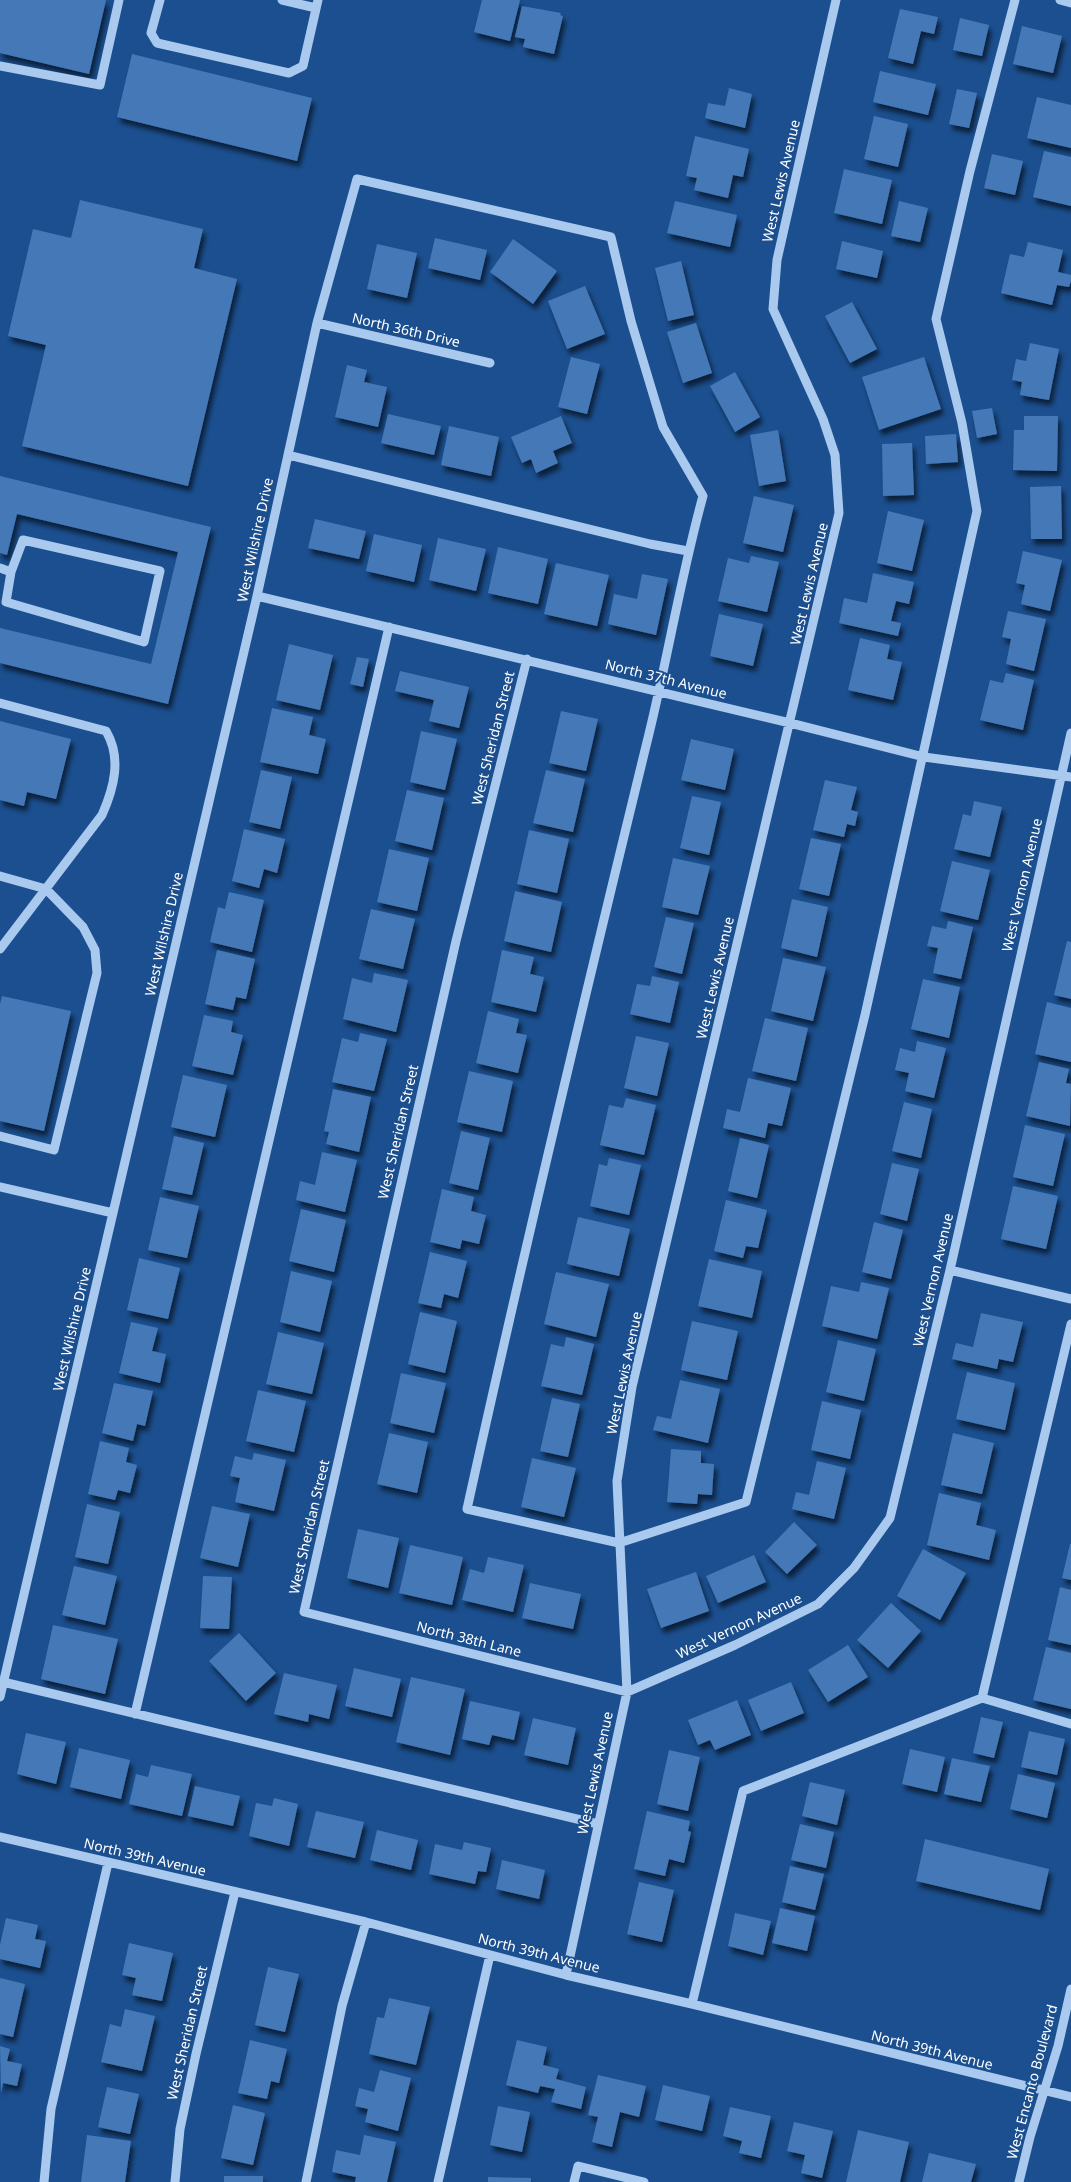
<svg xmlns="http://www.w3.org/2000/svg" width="1071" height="2182" font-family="'Noto Sans',sans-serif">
<defs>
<filter id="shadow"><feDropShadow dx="3" dy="5.5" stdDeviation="2.5" flood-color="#0009"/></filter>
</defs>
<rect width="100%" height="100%" fill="#1b4f8f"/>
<path fill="#4478b7" filter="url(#shadow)" d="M 0,0 L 106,0 L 89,74 L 0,53 Z
M 482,0 L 520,0 L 510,41 L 474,32 Z
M 522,6 L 561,13 L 560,15 L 563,16 L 554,54 L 523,47 L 525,39 L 515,37 Z
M 900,9 L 938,17 L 934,34 L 921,31 L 913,64 L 888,58 Z
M 960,18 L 989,25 L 982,56 L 953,50 Z
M 1022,26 L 1062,36 L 1053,73 L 1013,64 Z
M 132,54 L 312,98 L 297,161 L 117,117 Z
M 880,71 L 936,84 L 928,115 L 873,102 Z
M 729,88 L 752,94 L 745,128 L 705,118 L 708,103 L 725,106 Z
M 957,89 L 977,93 L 969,128 L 949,124 Z
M 1037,97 L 1071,105 L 1071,148 L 1027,138 Z
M 874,116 L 908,124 L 898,167 L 864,159 Z
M 695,136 L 749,149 L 743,177 L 733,175 L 728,198 L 694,190 L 697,178 L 686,176 Z
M 1044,151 L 1071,157 L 1071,206 L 1033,197 Z
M 992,154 L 1023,161 L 1015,195 L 984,188 Z
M 844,169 L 892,180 L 882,224 L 834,213 Z
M 80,200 L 203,229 L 194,268 L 237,279 L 188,486 L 22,446 L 46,345 L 8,336 L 33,229 L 71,238 Z
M 675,201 L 737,215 L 730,247 L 667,233 Z
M 899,201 L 928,208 L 920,242 L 891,236 Z
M 435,238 L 487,250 L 480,280 L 428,268 Z
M 513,239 L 557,271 L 533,304 L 490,272 Z
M 842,241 L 883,251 L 877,278 L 836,269 Z
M 1028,242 L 1063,250 L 1058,272 L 1071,275 L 1071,281 L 1069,287 L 1057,285 L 1052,305 L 1001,293 L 1010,254 L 1024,257 Z
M 377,244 L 417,253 L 407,298 L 367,289 Z
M 681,261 L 694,315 L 668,321 L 655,268 Z
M 585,286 L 605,334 L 567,349 L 548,301 Z
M 852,302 L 877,349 L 850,363 L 825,316 Z
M 696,323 L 712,373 L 683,383 L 667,332 Z
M 1030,343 L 1059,349 L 1049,400 L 1020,395 L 1022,382 L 1012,380 L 1016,359 L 1026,361 Z
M 571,357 L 600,364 L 587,414 L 558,407 Z
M 924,357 L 941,409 L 879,430 L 862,377 Z
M 347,365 L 367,370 L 364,382 L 387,387 L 378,427 L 335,417 Z
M 735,372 L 760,417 L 735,432 L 710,386 Z
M 992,408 L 997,434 L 977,438 L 972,411 Z
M 388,414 L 441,426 L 434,455 L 381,443 Z
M 561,416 L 572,443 L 553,451 L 558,463 L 536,473 L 531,459 L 522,463 L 511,437 Z
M 1024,416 L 1058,416 L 1057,471 L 1013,470 L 1014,430 L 1024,430 Z
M 449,426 L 499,437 L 491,476 L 441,465 Z
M 778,430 L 786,481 L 759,486 L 750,435 Z
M 956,434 L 958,462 L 926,464 L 925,436 Z
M 912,443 L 914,495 L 883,496 L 882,444 Z
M 0,476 L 211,527 L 168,704 L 0,663 L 0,628 L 151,664 L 178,552 L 17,514 L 7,555 L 0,553 Z
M 1061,486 L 1062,539 L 1031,539 L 1030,487 Z
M 754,496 L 794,505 L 783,552 L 743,543 Z
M 888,511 L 924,520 L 912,571 L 877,563 Z
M 315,519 L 366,531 L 359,559 L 308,548 Z
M 374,534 L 422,545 L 414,582 L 366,571 Z
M 438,538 L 486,549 L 476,591 L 429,580 Z
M 498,547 L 548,559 L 538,604 L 488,593 Z
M 1023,551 L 1062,560 L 1050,611 L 1021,604 L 1025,585 L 1016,583 Z
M 751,556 L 779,562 L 767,612 L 718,601 L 728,558 L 749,563 Z
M 556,563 L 609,575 L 597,626 L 544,614 Z
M 873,573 L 914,582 L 909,604 L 896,601 L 891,621 L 901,623 L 898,636 L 839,623 L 844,598 L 867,603 Z
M 642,574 L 668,579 L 656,635 L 608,624 L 614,594 L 637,599 Z
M 1008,611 L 1046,619 L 1034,671 L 1006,664 L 1011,639 L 1002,637 Z
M 719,614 L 763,624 L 753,666 L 710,656 Z
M 860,638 L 890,645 L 887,659 L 902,662 L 893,700 L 848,690 Z
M 289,644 L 333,655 L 320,710 L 276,700 Z
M 357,657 L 369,659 L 363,687 L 350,684 Z
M 400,671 L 469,687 L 459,728 L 429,721 L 434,700 L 395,691 Z
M 1006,673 L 1034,680 L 1023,730 L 980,720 L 990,680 L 1003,683 Z
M 272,708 L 313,717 L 309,735 L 326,739 L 318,774 L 260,762 Z
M 561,711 L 598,719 L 586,771 L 549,763 Z
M 0,721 L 71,739 L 56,799 L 27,792 L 24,806 L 0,800 Z
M 421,731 L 457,739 L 445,790 L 410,782 Z
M 691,739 L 734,749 L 725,790 L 681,780 Z
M 261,770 L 292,777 L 280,829 L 249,822 Z
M 546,770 L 585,779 L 573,832 L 533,823 Z
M 825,780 L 857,787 L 851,810 L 858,812 L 855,826 L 847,824 L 844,837 L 813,830 Z
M 407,790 L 444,798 L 432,850 L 395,841 Z
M 692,796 L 721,802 L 709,855 L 680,848 Z
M 974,801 L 1002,807 L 990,857 L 954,849 L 963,814 L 971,816 Z
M 244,829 L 285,839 L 277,873 L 264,869 L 259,888 L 232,881 Z
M 529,830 L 569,839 L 557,893 L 517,884 Z
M 811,838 L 841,844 L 829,896 L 799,889 Z
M 389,849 L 429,858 L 417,911 L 377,902 Z
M 673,858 L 710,866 L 698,915 L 662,907 Z
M 952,861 L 990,870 L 978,920 L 940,911 Z
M 515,891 L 562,902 L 551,952 L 504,941 Z
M 229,892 L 264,900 L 252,952 L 210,942 L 218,907 L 225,909 Z
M 792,899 L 828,907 L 817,957 L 781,948 Z
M 371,909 L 415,919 L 403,969 L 359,959 Z
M 666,917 L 694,923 L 682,974 L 654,967 Z
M 948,921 L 973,927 L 961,979 L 933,973 L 938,948 L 927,946 L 932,926 L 946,929 Z
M 1067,941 L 1071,942 L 1071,999 L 1054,995 Z
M 217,950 L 255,959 L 246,999 L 236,997 L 233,1010 L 205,1004 Z
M 502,950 L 534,957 L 530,974 L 544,977 L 536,1012 L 491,1002 Z
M 783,958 L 826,967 L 813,1021 L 771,1011 Z
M 374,973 L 408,980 L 396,1032 L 343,1019 L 352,978 L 372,983 Z
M 652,976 L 679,982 L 670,1023 L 630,1014 L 637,984 L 650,986 Z
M 923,979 L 960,987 L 949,1038 L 911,1029 Z
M 2,996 L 71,1011 L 44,1131 L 0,1121 L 0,1004 Z
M 1047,1002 L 1071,1008 L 1071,1062 L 1035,1054 Z
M 488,1011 L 519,1019 L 516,1033 L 527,1035 L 518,1073 L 476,1063 Z
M 204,1015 L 233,1021 L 231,1032 L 243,1035 L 233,1075 L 192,1066 Z
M 765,1018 L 808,1028 L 796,1081 L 752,1071 Z
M 360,1033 L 387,1039 L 374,1091 L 332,1082 L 342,1038 L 358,1042 Z
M 636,1036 L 669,1043 L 657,1096 L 624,1088 Z
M 917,1041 L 946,1048 L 934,1098 L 905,1091 L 909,1073 L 895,1070 L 900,1048 L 915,1052 Z
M 1039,1062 L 1069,1069 L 1066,1083 L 1071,1084 L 1070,1126 L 1026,1116 Z
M 469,1071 L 513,1081 L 502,1132 L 457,1122 Z
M 183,1075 L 227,1085 L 215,1137 L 171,1127 Z
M 748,1078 L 791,1088 L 782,1126 L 768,1123 L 765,1138 L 723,1128 L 727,1109 L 740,1112 Z
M 333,1089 L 371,1097 L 359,1152 L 326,1144 L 329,1132 L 324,1131 Z
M 626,1098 L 656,1105 L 644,1155 L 600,1145 L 609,1105 L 623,1108 Z
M 904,1102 L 932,1109 L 921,1158 L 892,1151 Z
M 1025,1125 L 1065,1134 L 1053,1186 L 1013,1177 Z
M 461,1131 L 490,1138 L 478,1190 L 449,1183 Z
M 174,1136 L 204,1143 L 192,1195 L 162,1189 Z
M 740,1138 L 769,1145 L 757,1198 L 728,1191 Z
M 322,1152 L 357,1160 L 345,1212 L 296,1200 L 300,1181 L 315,1185 Z
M 609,1158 L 641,1165 L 629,1215 L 590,1206 L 599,1164 L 607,1166 Z
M 892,1163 L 919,1169 L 907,1221 L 880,1214 Z
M 1013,1186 L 1058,1196 L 1046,1249 L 1001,1239 Z
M 442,1189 L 474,1197 L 471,1211 L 486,1215 L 479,1244 L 462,1240 L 460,1249 L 430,1242 Z
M 160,1197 L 199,1206 L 187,1258 L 148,1250 Z
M 726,1200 L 767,1210 L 758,1248 L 746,1246 L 743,1258 L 714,1251 Z
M 301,1209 L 346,1220 L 334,1272 L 289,1261 Z
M 578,1217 L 630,1229 L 619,1276 L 567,1264 Z
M 874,1222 L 903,1230 L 891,1279 L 862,1272 Z
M 430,1252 L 467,1261 L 458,1298 L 444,1294 L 441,1308 L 418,1303 Z
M 139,1258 L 180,1268 L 168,1319 L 127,1310 Z
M 709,1259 L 762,1271 L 752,1318 L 698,1306 Z
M 291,1271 L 332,1281 L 320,1332 L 280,1322 Z
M 556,1272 L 609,1284 L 596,1337 L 544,1324 Z
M 861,1282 L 889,1288 L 877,1339 L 822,1326 L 831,1286 L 859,1292 Z
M 420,1312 L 457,1321 L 445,1373 L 408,1364 Z
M 981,1313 L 1023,1322 L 1013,1362 L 999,1359 L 997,1369 L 952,1359 L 956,1343 L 973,1347 Z
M 692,1321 L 738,1331 L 727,1380 L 681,1370 Z
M 131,1322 L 158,1328 L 152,1351 L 166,1354 L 160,1383 L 119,1373 Z
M 278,1332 L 324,1343 L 312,1394 L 266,1384 Z
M 566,1337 L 594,1344 L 582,1395 L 541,1386 L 551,1344 L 564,1347 Z
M 838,1340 L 876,1349 L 864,1401 L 826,1392 Z
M 967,1372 L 1015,1383 L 1005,1430 L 956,1419 Z
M 401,1373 L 446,1383 L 434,1433 L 390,1423 Z
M 680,1380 L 720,1389 L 708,1443 L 653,1430 L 657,1416 L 671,1419 Z
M 114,1383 L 153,1391 L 145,1426 L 137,1424 L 133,1441 L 102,1433 Z
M 258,1390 L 306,1401 L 294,1452 L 246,1441 Z
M 552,1398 L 580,1404 L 568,1457 L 540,1451 Z
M 822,1401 L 861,1410 L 850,1459 L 811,1450 Z
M 389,1433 L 428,1442 L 417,1493 L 377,1484 Z
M 953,1433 L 994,1443 L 982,1494 L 941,1485 Z
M 100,1441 L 129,1448 L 126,1462 L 137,1465 L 130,1493 L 118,1490 L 115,1500 L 88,1494 Z
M 671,1449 L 701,1451 L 701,1463 L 714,1464 L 712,1495 L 698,1494 L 697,1504 L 667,1502 Z
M 254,1453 L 286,1460 L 274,1511 L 235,1502 L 240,1478 L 230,1476 L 235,1456 L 252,1460 Z
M 532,1458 L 576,1468 L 564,1517 L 521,1507 Z
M 817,1461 L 846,1468 L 834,1519 L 792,1509 L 796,1492 L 809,1495 Z
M 939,1493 L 981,1503 L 976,1525 L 996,1530 L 989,1560 L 927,1545 Z
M 87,1504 L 120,1512 L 108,1564 L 75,1557 Z
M 212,1506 L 250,1514 L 238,1567 L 200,1558 Z
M 794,1522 L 817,1545 L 787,1574 L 765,1552 Z
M 358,1529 L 399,1538 L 388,1588 L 347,1578 Z
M 1070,1544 L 1071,1544 L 1071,1580 L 1062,1578 Z
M 410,1545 L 463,1557 L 452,1605 L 399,1593 Z
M 923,1549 L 966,1573 L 940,1620 L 897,1596 Z
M 754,1555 L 766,1582 L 718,1603 L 706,1576 Z
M 488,1557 L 524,1565 L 513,1612 L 462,1600 L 470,1569 L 484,1573 Z
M 74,1566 L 117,1576 L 105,1625 L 62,1615 Z
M 696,1572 L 709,1611 L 661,1628 L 647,1589 Z
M 203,1576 L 232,1577 L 229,1629 L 200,1628 Z
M 530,1583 L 581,1594 L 573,1629 L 522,1618 Z
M 1060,1587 L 1071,1590 L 1071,1645 L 1048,1640 Z
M 891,1603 L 921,1631 L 888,1668 L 857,1640 Z
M 53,1625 L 118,1639 L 105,1694 L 41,1679 Z
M 239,1633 L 276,1673 L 246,1701 L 209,1661 Z
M 848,1645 L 868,1677 L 828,1702 L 808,1670 Z
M 1046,1647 L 1071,1653 L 1071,1709 L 1033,1700 Z
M 354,1668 L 401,1679 L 392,1717 L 345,1706 Z
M 284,1673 L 337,1685 L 329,1719 L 309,1714 L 308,1722 L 274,1714 Z
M 411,1677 L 465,1689 L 450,1755 L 396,1742 Z
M 791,1682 L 804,1713 L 761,1731 L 748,1700 Z
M 737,1700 L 751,1735 L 715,1750 L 710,1740 L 698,1745 L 688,1720 Z
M 470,1701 L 520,1712 L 514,1740 L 492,1735 L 489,1745 L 462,1739 Z
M 981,1717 L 1003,1722 L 994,1758 L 973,1753 Z
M 533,1718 L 576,1728 L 568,1765 L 524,1755 Z
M 1029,1731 L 1065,1739 L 1057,1775 L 1021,1767 Z
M 26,1733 L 66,1742 L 56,1784 L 17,1774 Z
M 79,1748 L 130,1760 L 121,1799 L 70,1787 Z
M 910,1749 L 945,1757 L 937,1792 L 902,1784 Z
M 669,1750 L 700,1757 L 688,1811 L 657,1804 Z
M 952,1758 L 990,1766 L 981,1802 L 944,1794 Z
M 151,1765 L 192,1774 L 182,1816 L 129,1804 L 136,1774 L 148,1777 Z
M 1018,1774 L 1055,1783 L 1047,1818 L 1010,1809 Z
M 810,1782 L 845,1790 L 837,1825 L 802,1816 Z
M 195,1786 L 240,1796 L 233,1826 L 188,1816 Z
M 274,1798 L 298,1804 L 289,1846 L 249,1836 L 256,1803 L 272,1806 Z
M 316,1811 L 364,1822 L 355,1858 L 307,1847 Z
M 647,1811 L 690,1821 L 688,1831 L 691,1832 L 684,1863 L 669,1859 L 665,1876 L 634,1869 Z
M 800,1824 L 834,1832 L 826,1868 L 791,1860 Z
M 377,1830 L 418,1840 L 411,1870 L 370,1860 Z
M 925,1839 L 1049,1869 L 1040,1910 L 916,1881 Z
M 464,1842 L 491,1848 L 486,1872 L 478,1871 L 475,1884 L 429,1874 L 435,1844 L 462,1850 Z
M 502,1860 L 545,1870 L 539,1899 L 496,1889 Z
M 790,1866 L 824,1874 L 815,1910 L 782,1902 Z
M 639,1882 L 674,1890 L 662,1942 L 627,1934 Z
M 780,1908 L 815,1916 L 807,1951 L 772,1943 Z
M 735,1913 L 771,1921 L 763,1955 L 728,1946 Z
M 6,1918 L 38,1925 L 35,1939 L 46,1941 L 40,1968 L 0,1959 L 0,1945 Z
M 129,1943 L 173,1953 L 162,2001 L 132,1995 L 136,1978 L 122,1975 Z
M 268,1967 L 299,1974 L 285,2032 L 255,2025 Z
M 0,1978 L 25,1984 L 13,2037 L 0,2034 Z
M 389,1998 L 430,2007 L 416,2065 L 369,2054 L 377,2017 L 384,2018 Z
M 125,2009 L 155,2016 L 142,2071 L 101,2062 L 110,2024 L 121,2027 Z
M 250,2040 L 287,2049 L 279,2083 L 271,2081 L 267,2099 L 238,2093 Z
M 517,2040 L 547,2047 L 543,2065 L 559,2069 L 556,2079 L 586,2087 L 581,2109 L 551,2102 L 555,2089 L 540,2086 L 538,2093 L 506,2085 Z
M 0,2046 L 10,2049 L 7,2061 L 22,2064 L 17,2086 L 3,2083 L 1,2093 Z
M 380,2070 L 411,2078 L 398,2131 L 365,2122 L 368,2109 L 355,2106 L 359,2088 L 374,2092 Z
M 598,2075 L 646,2086 L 639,2117 L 620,2112 L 612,2147 L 592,2142 L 598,2117 L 588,2115 Z
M 663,2085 L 710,2096 L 702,2131 L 655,2120 Z
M 107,2087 L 139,2094 L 130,2134 L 98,2127 Z
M 233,2105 L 265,2113 L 253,2165 L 221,2158 Z
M 498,2106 L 530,2112 L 522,2152 L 490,2145 Z
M 730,2107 L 771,2116 L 761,2158 L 739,2153 L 742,2141 L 723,2136 Z
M 794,2122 L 833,2131 L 822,2178 L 801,2173 L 805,2155 L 787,2151 Z
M 858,2130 L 909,2142 L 900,2182 L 846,2182 Z
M 87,2135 L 131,2141 L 125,2182 L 81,2182 Z
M 364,2135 L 396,2142 L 387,2182 L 355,2182 L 356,2177 L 332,2172 L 336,2150 L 360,2155 Z
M 929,2153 L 976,2164 L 971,2182 L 922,2182 Z
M 224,2176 L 263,2176 L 263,2182 L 224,2182 Z
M 488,2177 L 531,2178 L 531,2182 L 488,2182 Z"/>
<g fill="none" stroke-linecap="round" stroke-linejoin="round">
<path stroke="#a9c9ee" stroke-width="9" d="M 160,0 L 151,33 L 157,43 L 289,73 L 303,66 L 318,0
M 282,0 L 316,8
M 1060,0 L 1071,3
M 0,66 L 100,85 L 119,0
M 317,323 L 490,363
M 288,455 L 650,544 L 688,551
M 23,540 L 160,571 L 144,642 L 6,602 L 11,572 Z
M 0,568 L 11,572
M 257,596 L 790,723 L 924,757 L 1071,777
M 527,659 L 456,941 L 304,1612 L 627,1692 L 735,1645 L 818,1604 L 854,1568 L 890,1518 L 950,1270 L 1071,733
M 0,703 L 106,731 C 122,758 114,788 102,815 L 0,949
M 0,876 L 46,889
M 0,1136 L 54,1150 L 97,973 L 95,950 L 83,927 L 46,889
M 0,1187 L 113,1213
M 950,1270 L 1071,1299
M 3,1682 L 598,1824
M 0,1697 L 257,596 L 317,323 L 357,179 L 611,237 L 631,321 L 663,427 L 703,496 C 680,579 667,663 646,746 C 584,1000 523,1254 467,1509 L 619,1543 L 746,1502 L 865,1015 L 977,511 L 962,423 L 936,319 L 970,171 L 1015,0
M 982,1698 L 1071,1324
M 135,1714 L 389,627
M 0,1837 L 366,1922 L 566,1975 L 692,2004 L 1071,2097
M 566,1975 L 627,1692 L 617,1481 L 632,1387 L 839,513 L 835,455 L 823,419 L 773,309 L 777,260 L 836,0
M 692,2004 L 743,1791 L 982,1698 L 1071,1724
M 44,2182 L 51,2109 L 108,1863
M 175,2182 L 180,2129 L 196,2054 L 235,1892
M 306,2182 L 342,2006 L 366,1922
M 438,2182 L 490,1955
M 574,2182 L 578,2166 L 644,2182
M 1019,2182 L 1030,2137 L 1058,2046 L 1071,1989"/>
</g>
<g text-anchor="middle" stroke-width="4" stroke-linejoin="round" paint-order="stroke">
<g font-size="14" fill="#fff" stroke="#1b4f8f">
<text transform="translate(781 181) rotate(-77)" y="5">West Lewis Avenue</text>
<text transform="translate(406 330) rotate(13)" y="5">North 36th Drive</text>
<text transform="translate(255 540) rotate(-78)" y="5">West Wilshire Drive</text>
<text transform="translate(809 584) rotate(-77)" y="5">West Lewis Avenue</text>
<text transform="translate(666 679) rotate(14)" y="5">North 37th Avenue</text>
<text transform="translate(493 738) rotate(-76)" y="5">West Sheridan Street</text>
<text transform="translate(1022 885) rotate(-77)" y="5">West Vernon Avenue</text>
<text transform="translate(164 934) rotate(-77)" y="5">West Wilshire Drive</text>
<text transform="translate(715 978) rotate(-77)" y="5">West Lewis Avenue</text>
<text transform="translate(398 1132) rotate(-77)" y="5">West Sheridan Street</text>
<text transform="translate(933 1280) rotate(-77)" y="5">West Vernon Avenue</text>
<text transform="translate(72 1329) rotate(-77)" y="5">West Wilshire Drive</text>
<text transform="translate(624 1373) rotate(-78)" y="5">West Lewis Avenue</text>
<text transform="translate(309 1527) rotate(-77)" y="5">West Sheridan Street</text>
<text transform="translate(739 1626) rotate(-25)" y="5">West Vernon Avenue</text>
<text transform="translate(469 1639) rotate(14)" y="5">North 38th Lane</text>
<text transform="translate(595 1773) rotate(-78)" y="5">West Lewis Avenue</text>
<text transform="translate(145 1857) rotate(13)" y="5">North 39th Avenue</text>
<text transform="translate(539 1953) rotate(14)" y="5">North 39th Avenue</text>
<text transform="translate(187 2033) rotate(-77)" y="5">West Sheridan Street</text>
<text transform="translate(932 2050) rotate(14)" y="5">North 39th Avenue</text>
<text transform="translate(1032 2082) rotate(-75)" y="5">West Encanto Boulevard</text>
</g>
</g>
</svg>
